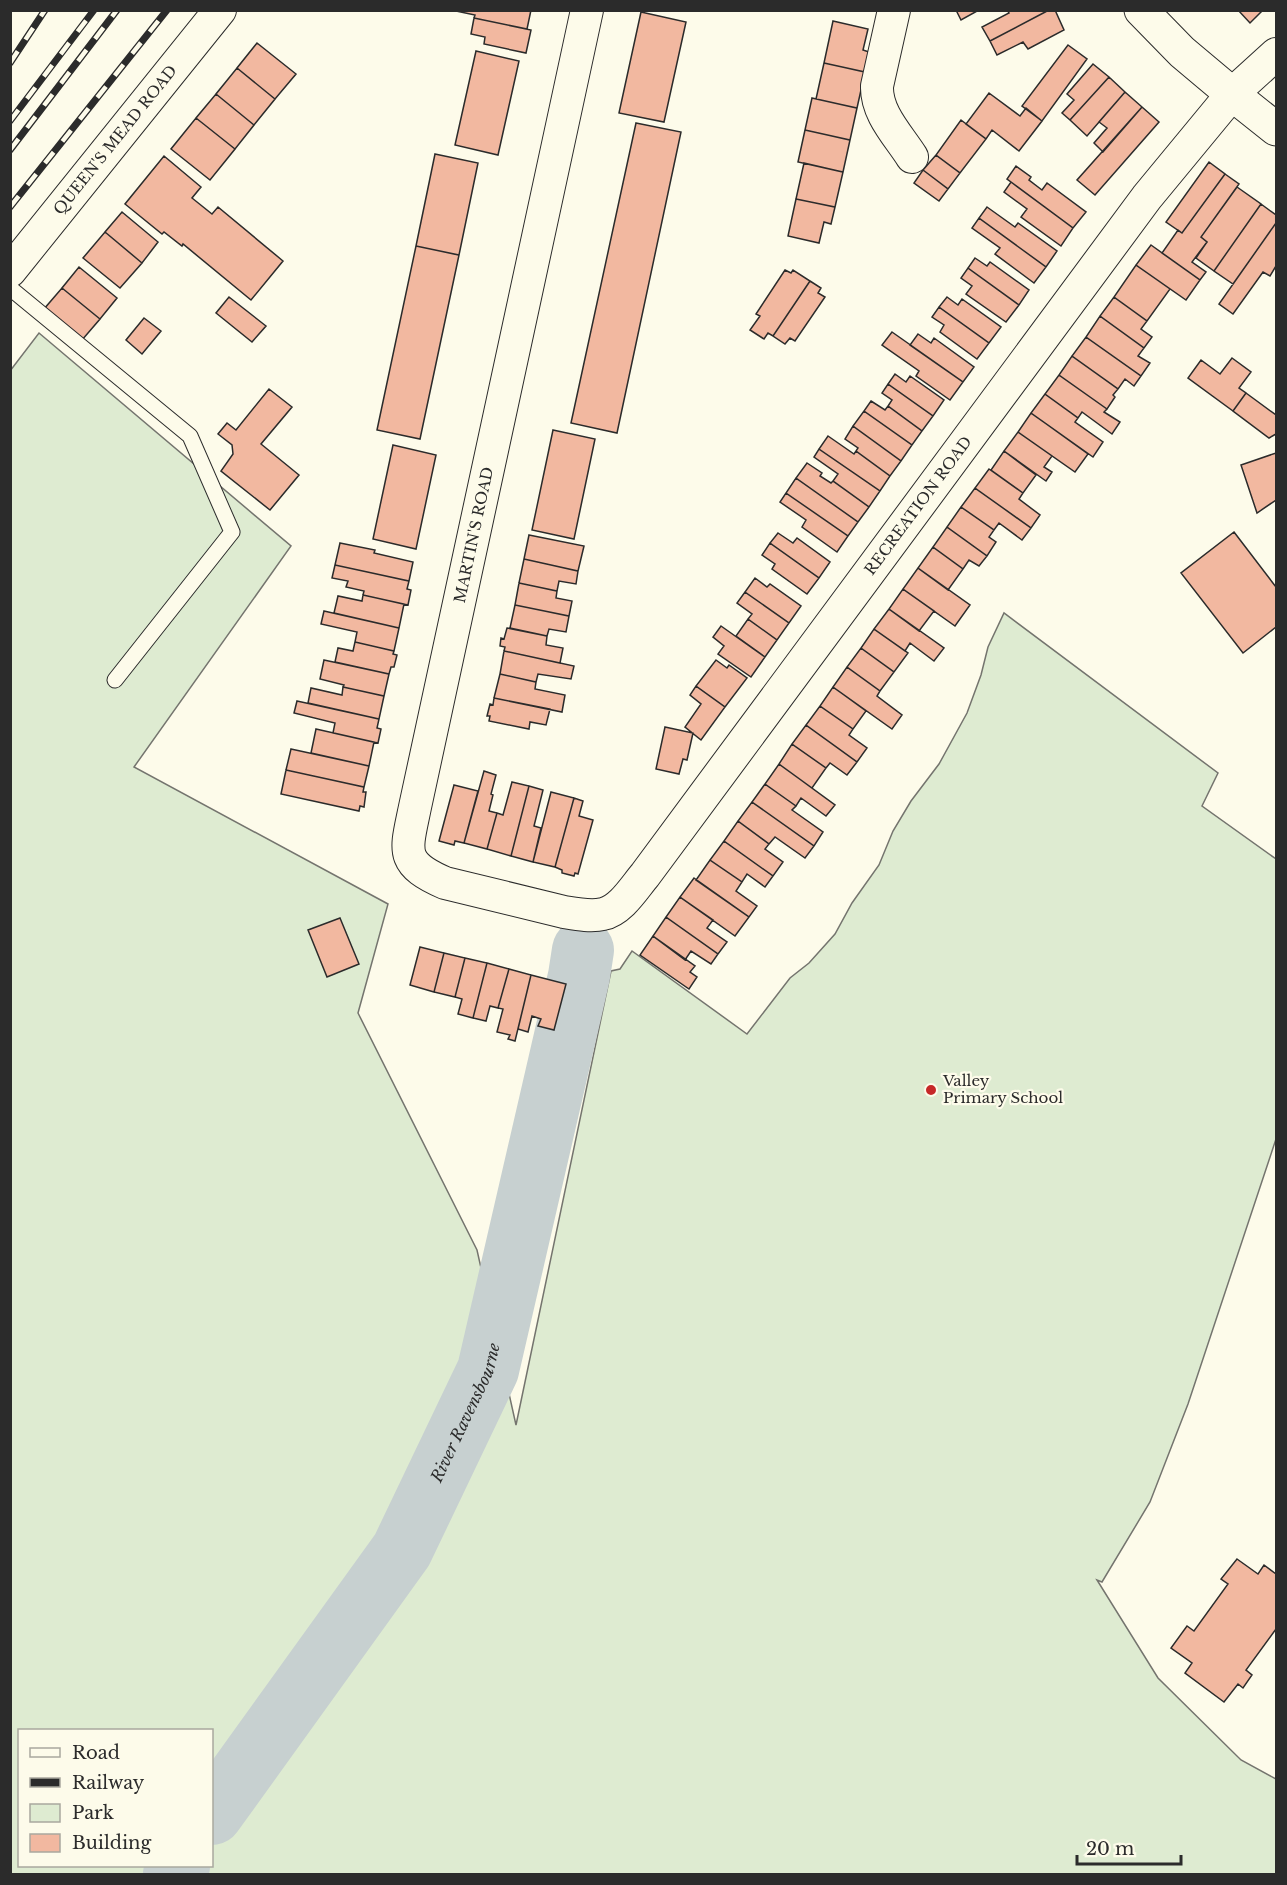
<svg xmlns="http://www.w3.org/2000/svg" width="1287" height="1885" font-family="'Libre Baskerville',serif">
<rect width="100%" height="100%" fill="#fdfbea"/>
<path fill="#deebd1" stroke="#74746e" stroke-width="1.5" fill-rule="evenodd" d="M 39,333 L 291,546 L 134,767 L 388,904 L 358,1013 L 477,1250 L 516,1425 L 611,971 L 620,969 L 632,951 L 747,1034 L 790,978 L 809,963 L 835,934 L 852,903 L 879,865 L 893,831 L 911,801 L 939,764 L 967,713 L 981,675 L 988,647 L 1004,613 L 1218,773 L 1202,806 L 1276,859 L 1276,1139 L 1188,1404 L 1150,1502 L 1102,1582 L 1097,1580 L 1158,1678 L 1241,1760 L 1276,1779 L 1276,1874 L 11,1874 L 10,371 ZM 20,1730 L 212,1730 L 212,1866 L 20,1866 Z"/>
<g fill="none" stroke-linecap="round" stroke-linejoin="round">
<g stroke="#c7d0d0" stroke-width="62">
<path id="s1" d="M 212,1814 L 402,1550 L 488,1370 L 579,976 L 583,950"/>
<path d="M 174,1874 L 179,1866"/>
</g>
</g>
<path fill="#f2b8a0" stroke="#2b2b2b" stroke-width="1.5" d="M 531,10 L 527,29 L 474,18 L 475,15 L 456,11 Z
M 956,10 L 979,10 L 961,20 Z
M 1007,10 L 1049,10 L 990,41 L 982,27 L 1009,13 Z
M 1049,10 L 1055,10 L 1064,30 L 1028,49 L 1023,42 L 997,55 L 990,41 Z
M 1238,10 L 1263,10 L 1250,23 Z
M 641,12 L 686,22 L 664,122 L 619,113 Z
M 474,18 L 531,30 L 526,53 L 484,44 L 485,37 L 471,34 Z
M 833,21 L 868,29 L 863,50 L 869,52 L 865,72 L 824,63 Z
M 257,43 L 296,74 L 275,99 L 237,68 Z
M 1068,45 L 1087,59 L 1042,121 L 1022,106 Z
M 476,51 L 519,61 L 498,155 L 455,145 Z
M 824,63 L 865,72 L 857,108 L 816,99 Z
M 1093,64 L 1109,77 L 1070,120 L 1062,113 L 1074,100 L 1067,94 Z
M 237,68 L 275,99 L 254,125 L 216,94 Z
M 1109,77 L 1125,92 L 1087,136 L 1070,120 Z
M 1125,92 L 1142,107 L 1103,152 L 1094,143 L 1107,128 L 1099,122 Z
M 989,93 L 1020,116 L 1026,108 L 1042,121 L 1019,151 L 992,130 L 986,139 L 966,124 Z
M 216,94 L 254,125 L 235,149 L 196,118 Z
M 812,98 L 857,108 L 850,140 L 805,130 Z
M 1142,107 L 1159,122 L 1095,195 L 1077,180 Z
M 196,118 L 235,149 L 210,180 L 171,149 Z
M 961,120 L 986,139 L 960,173 L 936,155 Z
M 636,123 L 681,132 L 617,433 L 571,423 Z
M 805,130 L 850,140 L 843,172 L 798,162 Z
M 435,154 L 478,163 L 459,255 L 416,246 Z
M 936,155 L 960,173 L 948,189 L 923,170 Z
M 164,156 L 201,187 L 192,198 L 212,214 L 218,207 L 283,261 L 251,300 L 183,244 L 182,246 L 164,232 L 162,234 L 125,204 Z
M 1209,162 L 1225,174 L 1182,233 L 1166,222 Z
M 804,163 L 843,172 L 835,207 L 796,199 Z
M 1016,166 L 1031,177 L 1029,180 L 1042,190 L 1047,183 L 1086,212 L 1073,228 L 1007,179 Z
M 923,170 L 948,189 L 939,201 L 914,183 Z
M 1225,174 L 1239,184 L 1201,237 L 1207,242 L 1192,262 L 1206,272 L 1200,280 L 1162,253 L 1178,230 L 1182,233 Z
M 1011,182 L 1073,228 L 1061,246 L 1021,217 L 1027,209 L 1004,192 Z
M 1237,187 L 1261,204 L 1214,271 L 1196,258 L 1207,242 L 1201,237 Z
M 796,199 L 835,207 L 831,224 L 824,222 L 819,243 L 788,236 Z
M 1261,204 L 1276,215 L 1276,223 L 1233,284 L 1214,271 Z
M 987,207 L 1015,227 L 1018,223 L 1057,251 L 1046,267 L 979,218 Z
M 122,212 L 158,242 L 142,263 L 105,232 Z
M 979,218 L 1046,267 L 1034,283 L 995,254 L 1000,248 L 972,228 Z
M 1276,223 L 1276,266 L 1270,276 L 1263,272 L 1233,314 L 1219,304 Z
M 105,232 L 142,263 L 120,288 L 83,258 Z
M 1151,245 L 1200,280 L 1186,300 L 1136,265 Z
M 416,246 L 459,255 L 420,439 L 377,430 Z
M 975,258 L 987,266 L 990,262 L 1029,290 L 1019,305 L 968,268 Z
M 1136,265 L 1170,289 L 1147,321 L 1114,297 Z
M 79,267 L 117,298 L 100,319 L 62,288 Z
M 968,268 L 1019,305 L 1006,322 L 966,294 L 972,286 L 961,278 Z
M 785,270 L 791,273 L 793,270 L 810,281 L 773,336 L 768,333 L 764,339 L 750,330 L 760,316 L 756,314 Z
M 810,281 L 821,288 L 818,293 L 825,297 L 795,341 L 790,338 L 785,344 L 773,336 Z
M 62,288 L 100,319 L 82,340 L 44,309 Z
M 229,297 L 266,326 L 252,342 L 216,313 Z
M 947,297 L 958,305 L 962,299 L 1001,327 L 989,343 L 939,307 Z
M 1114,297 L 1147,321 L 1141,329 L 1152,337 L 1144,348 L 1100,316 Z
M 939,307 L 989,343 L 977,359 L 940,332 L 944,325 L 932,317 Z
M 1100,316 L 1144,348 L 1138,356 L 1150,363 L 1141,376 L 1086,337 Z
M 144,318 L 161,331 L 142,354 L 126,340 Z
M 892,332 L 963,382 L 950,400 L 916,376 L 919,371 L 882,345 Z
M 918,334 L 931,343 L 934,338 L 974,367 L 963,382 L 910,345 Z
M 1086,337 L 1141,376 L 1134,386 L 1125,379 L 1118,389 L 1072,356 Z
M 1072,356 L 1118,389 L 1113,395 L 1115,397 L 1107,409 L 1059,375 Z
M 1232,358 L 1251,372 L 1239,388 L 1246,393 L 1233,411 L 1188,378 L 1201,360 L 1220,374 Z
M 895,374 L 906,382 L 910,376 L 944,400 L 933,416 L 888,384 Z
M 1059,375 L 1107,409 L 1104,412 L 1120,422 L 1112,434 L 1082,412 L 1078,418 L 1045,394 Z
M 888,384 L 933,416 L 922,431 L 888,406 L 892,400 L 882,393 Z
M 269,389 L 292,407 L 261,444 L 299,475 L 270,510 L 221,471 L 233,454 L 232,445 L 218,434 L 227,423 L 236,430 Z
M 1246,393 L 1276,415 L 1276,434 L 1269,438 L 1233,411 Z
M 1045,394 L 1078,418 L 1075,422 L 1103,442 L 1093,457 L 1031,413 Z
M 871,401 L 885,410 L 888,406 L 922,431 L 912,445 L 864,411 Z
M 864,411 L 912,445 L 901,461 L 853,426 Z
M 1031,413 L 1088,454 L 1075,472 L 1018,432 Z
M 853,426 L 901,461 L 890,476 L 856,451 L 858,448 L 845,439 Z
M 553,430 L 595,439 L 574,539 L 532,530 Z
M 1018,432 L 1052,456 L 1044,467 L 1052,472 L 1046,481 L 1004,451 Z
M 828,436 L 854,454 L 856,451 L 890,476 L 880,491 L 819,449 Z
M 393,445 L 436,455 L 416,549 L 373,539 Z
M 819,449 L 880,491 L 869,507 L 833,481 L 838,474 L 814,457 Z
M 1004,451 L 1036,475 L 1023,493 L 991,470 Z
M 1276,453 L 1276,500 L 1257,513 L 1241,465 Z
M 807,463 L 822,473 L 820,476 L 831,483 L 833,481 L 869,507 L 858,522 L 796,478 Z
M 989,469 L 1023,493 L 1019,499 L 1040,515 L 1031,528 L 975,488 Z
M 796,478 L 858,522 L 848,536 L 786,493 Z
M 975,488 L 1031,528 L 1022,540 L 999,523 L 994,530 L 961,507 Z
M 786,493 L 848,536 L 837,552 L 802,527 L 806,520 L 780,502 Z
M 961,507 L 994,530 L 989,537 L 996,542 L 987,556 L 947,527 Z
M 947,527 L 987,556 L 979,566 L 969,560 L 963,569 L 933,547 Z
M 1234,532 L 1276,587 L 1276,627 L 1243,653 L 1181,573 Z
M 778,533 L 793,543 L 797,538 L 830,562 L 819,578 L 770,543 Z
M 529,535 L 584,546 L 578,571 L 524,559 Z
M 340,543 L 375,550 L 374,553 L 413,562 L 409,581 L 335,565 Z
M 770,543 L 819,578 L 807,594 L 772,569 L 775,564 L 762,555 Z
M 933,547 L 963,569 L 948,590 L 918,568 Z
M 524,559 L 578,571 L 576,584 L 559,581 L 557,591 L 519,583 Z
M 335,565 L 409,581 L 407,589 L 411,590 L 408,605 L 363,595 L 364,591 L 346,587 L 348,581 L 332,578 Z
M 918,568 L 970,605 L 955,626 L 903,589 Z
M 755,578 L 767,587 L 770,584 L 801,606 L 789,623 L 745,592 Z
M 519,583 L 557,591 L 556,598 L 572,601 L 569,616 L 515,605 Z
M 903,589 L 934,611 L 919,631 L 889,609 Z
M 745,592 L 789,623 L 777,640 L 748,619 L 752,614 L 737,603 Z
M 363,595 L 404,604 L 399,628 L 334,613 L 338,596 L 362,601 Z
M 515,605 L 569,616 L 566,632 L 549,629 L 547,636 L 510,628 Z
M 889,609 L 944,648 L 934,661 L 910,643 L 905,651 L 874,629 Z
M 324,611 L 399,628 L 394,651 L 355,642 L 357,632 L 321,624 Z
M 748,619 L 777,640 L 765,657 L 736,636 Z
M 721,626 L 765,657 L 751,677 L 718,654 L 724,646 L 713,637 Z
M 507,628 L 547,636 L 546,645 L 563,648 L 560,663 L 504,651 L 505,647 L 500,646 L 501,638 L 504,639 Z
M 874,629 L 908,653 L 894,672 L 861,648 Z
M 355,642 L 394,651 L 393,654 L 397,655 L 394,667 L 391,667 L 389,674 L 335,662 L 338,648 L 353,651 Z
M 861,648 L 894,672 L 880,691 L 847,667 Z
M 504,651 L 574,666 L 571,679 L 538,674 L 536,682 L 500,674 Z
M 324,660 L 389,674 L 384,696 L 343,687 L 344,685 L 320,679 Z
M 716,660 L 727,668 L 729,665 L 747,678 L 725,707 L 696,686 Z
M 847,667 L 880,691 L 877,696 L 902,715 L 892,729 L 833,687 Z
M 500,674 L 536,682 L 535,689 L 565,695 L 562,712 L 494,698 Z
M 696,686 L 725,707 L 701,740 L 685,727 L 701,704 L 690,695 Z
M 343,687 L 384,696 L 379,719 L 308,703 L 311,688 L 342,695 Z
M 833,687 L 866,711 L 853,729 L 820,706 Z
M 494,698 L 550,709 L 546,725 L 530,722 L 529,729 L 489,721 L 490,716 L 487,716 L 490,704 L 493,705 Z
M 297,701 L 379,719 L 377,728 L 381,729 L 378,743 L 333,733 L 335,723 L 294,713 Z
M 820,706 L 853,729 L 849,735 L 867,748 L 857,762 L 806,725 Z
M 806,725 L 857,762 L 847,775 L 830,763 L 826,768 L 792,744 Z
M 665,727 L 693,733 L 687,760 L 683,759 L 679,774 L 656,769 Z
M 316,729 L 374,742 L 369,766 L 311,753 Z
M 792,744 L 826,768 L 812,788 L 779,764 Z
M 291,749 L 369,766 L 364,787 L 286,770 Z
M 779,764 L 835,805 L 826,816 L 801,798 L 796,806 L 765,784 Z
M 286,770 L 364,787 L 363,792 L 366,792 L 364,807 L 360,806 L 359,811 L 281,794 Z
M 484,771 L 496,775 L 491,794 L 493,795 L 489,811 L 497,813 L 487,849 L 464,843 Z
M 512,782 L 529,786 L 511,856 L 487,849 L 497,813 L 503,815 Z
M 765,784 L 796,806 L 792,810 L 823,832 L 814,846 L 752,802 Z
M 454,785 L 478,791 L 464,843 L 455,841 L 454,845 L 439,841 Z
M 529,786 L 543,790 L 534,826 L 541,828 L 533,862 L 511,856 Z
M 551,792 L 574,798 L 555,867 L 533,862 Z
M 574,798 L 583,801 L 579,816 L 593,820 L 578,874 L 575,873 L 574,876 L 562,873 L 562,870 L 555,867 Z
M 752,802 L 814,846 L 805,858 L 775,837 L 769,844 L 738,821 Z
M 738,821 L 769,844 L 765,849 L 783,862 L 773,876 L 724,841 Z
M 724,841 L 773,876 L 765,887 L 747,874 L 742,882 L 710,860 Z
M 710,860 L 742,882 L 736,891 L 757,906 L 749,917 L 696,880 Z
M 694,878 L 749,917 L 735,936 L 680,897 Z
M 680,897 L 713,920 L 707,928 L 727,942 L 718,954 L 666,917 Z
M 666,917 L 718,954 L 711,964 L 691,951 L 685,960 L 653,936 Z
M 340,918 L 359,964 L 327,977 L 308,930 Z
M 653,936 L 695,966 L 690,972 L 697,977 L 689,989 L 640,955 Z
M 420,947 L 444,953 L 434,992 L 410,985 Z
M 444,953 L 465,958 L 455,997 L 434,992 Z
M 465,958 L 487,963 L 473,1018 L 458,1014 L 462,999 L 455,997 Z
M 487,963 L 509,969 L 498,1008 L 490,1006 L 486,1021 L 473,1018 Z
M 509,969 L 531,975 L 515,1041 L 508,1039 L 510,1035 L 497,1032 L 503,1009 L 498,1008 Z
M 531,975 L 566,984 L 554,1030 L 538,1026 L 541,1019 L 532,1016 L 528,1032 L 518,1029 Z
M 1237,1559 L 1258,1574 L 1264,1565 L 1276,1574 L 1276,1629 L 1246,1670 L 1252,1675 L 1243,1688 L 1238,1684 L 1224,1702 L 1185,1673 L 1192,1663 L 1171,1648 L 1187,1626 L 1194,1631 L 1228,1584 L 1221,1579 Z"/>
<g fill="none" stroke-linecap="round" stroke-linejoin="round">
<defs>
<path id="lane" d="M 10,288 L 190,436 L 232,532 L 115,680"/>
<g id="street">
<path id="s2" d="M 587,10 L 415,807 C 406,851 399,863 445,883 L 564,912 C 576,914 591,917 603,914 C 621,910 634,888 645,875 L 1147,197 L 1232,94 L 1276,54"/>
<path d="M 894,10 L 877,86 C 876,113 898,135 912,157"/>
<path id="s3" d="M 10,271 L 220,10"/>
</g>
<path id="primary" d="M 1141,10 L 1182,52 L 1232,94 L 1276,129"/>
</defs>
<use href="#lane" stroke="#2b2b2b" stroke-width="17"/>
<use href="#street" stroke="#2b2b2b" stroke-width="34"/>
<use href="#primary" stroke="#2b2b2b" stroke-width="35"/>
<use href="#lane" stroke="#fdfbea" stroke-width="15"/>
<use href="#street" stroke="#fdfbea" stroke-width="32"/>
<use href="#primary" stroke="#fdfbea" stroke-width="33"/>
<defs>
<path id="rail" d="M 10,63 L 45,10
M 10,121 L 94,10
M 10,150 L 117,10
M 10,207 L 167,10"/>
</defs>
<use href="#rail" stroke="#2b2b2b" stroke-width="7"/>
<use href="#rail" stroke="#fdfbea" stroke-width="4.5" stroke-dasharray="14" stroke-linecap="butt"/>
</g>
<circle fill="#c62828" stroke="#fdfbea" stroke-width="2" cx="931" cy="1090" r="6"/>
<g text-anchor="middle" stroke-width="4.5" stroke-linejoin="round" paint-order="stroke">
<g font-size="15" fill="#2b2b2b" stroke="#fdfbea">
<text dy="5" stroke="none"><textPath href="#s3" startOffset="168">QUEEN'S MEAD ROAD</textPath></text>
<text dy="5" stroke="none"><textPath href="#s2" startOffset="1590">RECREATION ROAD</textPath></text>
<text transform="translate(474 535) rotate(-78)" y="5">MARTIN'S ROAD</text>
</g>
<g font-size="15" fill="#2b2b2b" stroke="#fdfbea" text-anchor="start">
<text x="943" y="1086">Valley<tspan x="943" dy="17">Primary School</tspan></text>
</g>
<g font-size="16" font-style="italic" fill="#2b2b2b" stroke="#fdfbea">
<text dy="6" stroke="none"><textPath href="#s1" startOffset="477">River Ravensbourne</textPath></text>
</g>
</g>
<rect width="1287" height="1885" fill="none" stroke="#2b2b2b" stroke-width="24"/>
<rect x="18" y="1729" width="195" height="138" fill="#fdfbea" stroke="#a9a89e" stroke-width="1.5"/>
<rect x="30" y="1748" width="30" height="9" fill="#fdfbea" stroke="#a9a89e" stroke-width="1.5"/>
<text x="72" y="1759" font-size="18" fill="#2b2b2b">Road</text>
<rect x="30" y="1778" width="30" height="9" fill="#2b2b2b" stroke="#a9a89e" stroke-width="1.5"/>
<text x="72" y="1789" font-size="18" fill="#2b2b2b">Railway</text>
<rect x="30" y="1804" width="30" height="18" fill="#deebd1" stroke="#a9a89e" stroke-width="1.5"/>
<text x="72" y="1819" font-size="18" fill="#2b2b2b">Park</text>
<rect x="30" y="1834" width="30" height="18" fill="#f2b8a0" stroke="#a9a89e" stroke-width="1.5"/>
<text x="72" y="1849" font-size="18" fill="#2b2b2b">Building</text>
<path d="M1077 1855v9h104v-9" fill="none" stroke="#2b2b2b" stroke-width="3"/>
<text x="1086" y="1855" font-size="18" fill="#2b2b2b" stroke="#fdfbea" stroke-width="4.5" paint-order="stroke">20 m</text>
</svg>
